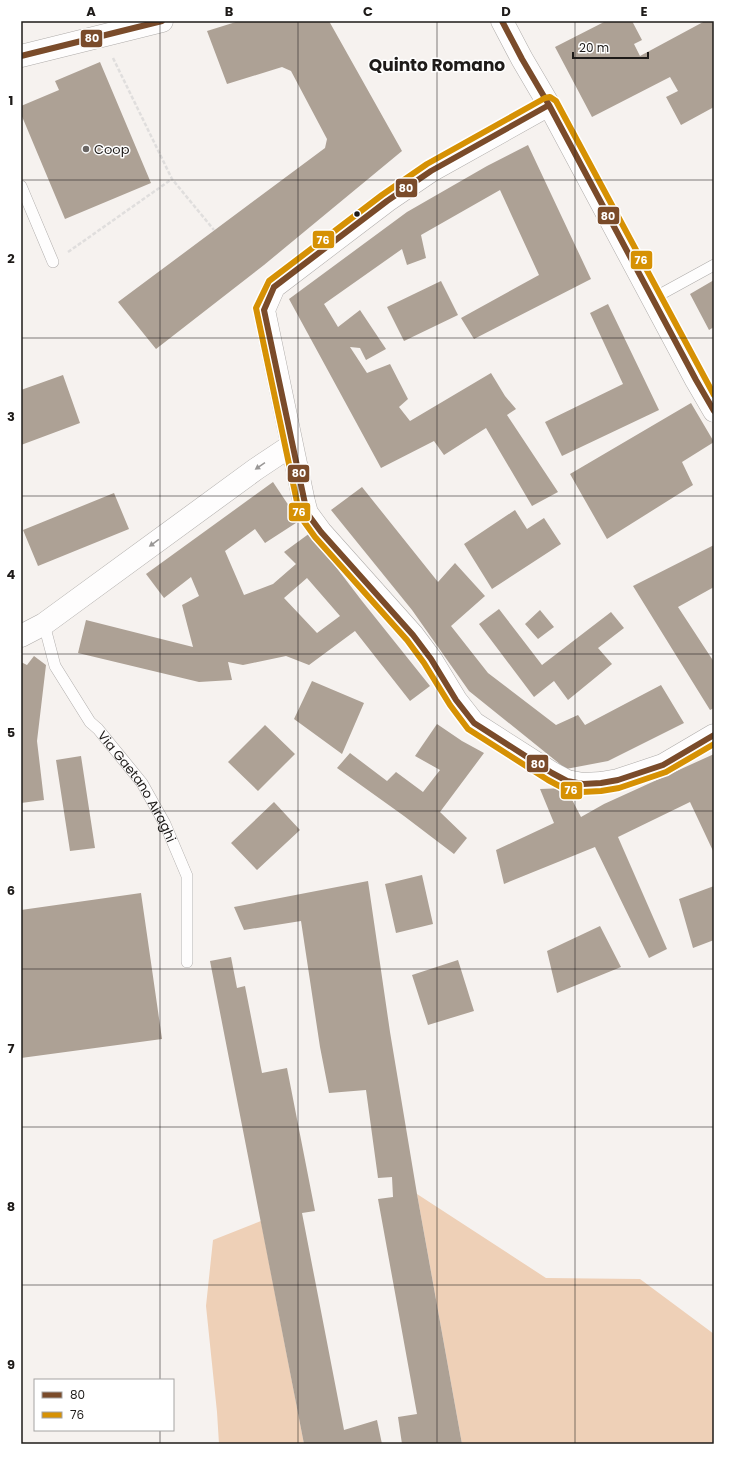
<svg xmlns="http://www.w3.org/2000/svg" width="735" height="1465" font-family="Poppins,sans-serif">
<rect width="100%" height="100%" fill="#f6f2ef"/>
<path fill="#eed0b7" d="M 417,1194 L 546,1278 L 640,1279 L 714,1334 L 714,1444 L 462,1444 Z
M 261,1221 L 304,1444 L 219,1444 L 217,1412 L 206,1306 L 213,1240 Z"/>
<path fill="#ada195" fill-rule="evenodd" d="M 239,21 L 329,21 L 402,151 L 264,265 L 156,349 L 118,302 L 325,148 L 327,139 L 291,71 L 282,67 L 227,84 L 207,31 Z
M 606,21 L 632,21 L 642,40 L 634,44 L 640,56 L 705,21 L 714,21 L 714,107 L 681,125 L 666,97 L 678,91 L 670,77 L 592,117 L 555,47 Z
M 100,62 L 151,183 L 65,219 L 21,114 L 21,106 L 59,90 L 55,81 Z
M 528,145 L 591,279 L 474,339 L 461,318 L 539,275 L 500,190 L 421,235 L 426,258 L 407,265 L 402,249 L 324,304 L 338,327 L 360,310 L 386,349 L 366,360 L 360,348 L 350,347 L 367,373 L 390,364 L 408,399 L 399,407 L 410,421 L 491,373 L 505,396 L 516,409 L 507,415 L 558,492 L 532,506 L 486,428 L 444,455 L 434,441 L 381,468 L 289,299 L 407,212 L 487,166 Z
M 714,280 L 714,327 L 709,330 L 690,294 Z
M 441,281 L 458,315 L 404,341 L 387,307 Z
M 608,304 L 659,410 L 562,456 L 545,422 L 623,384 L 590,313 Z
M 63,375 L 80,423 L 21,445 L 21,390 Z
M 691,403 L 714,442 L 682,462 L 693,485 L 607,539 L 570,474 Z
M 273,482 L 299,521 L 265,543 L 255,529 L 225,551 L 244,595 L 273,584 L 296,564 L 284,552 L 310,533 L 362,601 L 430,686 L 410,701 L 355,631 L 309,665 L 286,656 L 243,665 L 228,662 L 232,680 L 199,682 L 78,653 L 86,620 L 193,647 L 182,605 L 199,596 L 191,577 L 164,598 L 146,574 ZM 307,578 L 340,616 L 317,633 L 284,598 Z
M 362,487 L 438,582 L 455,563 L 485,596 L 451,626 L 488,673 L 556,725 L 578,715 L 585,725 L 661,685 L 684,723 L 608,761 L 566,769 L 469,691 L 412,610 L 331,510 Z
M 114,493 L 129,529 L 38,566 L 23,530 Z
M 515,510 L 527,529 L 544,518 L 561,544 L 492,589 L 464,544 Z
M 714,545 L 714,587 L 678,607 L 714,662 L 714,708 L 710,710 L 633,586 Z
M 499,609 L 542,665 L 611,612 L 624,628 L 598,648 L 612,664 L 568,700 L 554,681 L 534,697 L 479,624 Z
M 540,610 L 554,627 L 538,639 L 525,624 Z
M 34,656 L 46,665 L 37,741 L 44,800 L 21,803 L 21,662 L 27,665 Z
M 312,681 L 364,703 L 342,754 L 294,719 Z
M 437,724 L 462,741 L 484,753 L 440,812 L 467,838 L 454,854 L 404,816 L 337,768 L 350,753 L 387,781 L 396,772 L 423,792 L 440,770 L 415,756 Z
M 265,725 L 295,754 L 258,791 L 228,762 Z
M 714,754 L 714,853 L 690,802 L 618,837 L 667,949 L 649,958 L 595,847 L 504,884 L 496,850 L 554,823 L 540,789 L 566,788 L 581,817 L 604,804 Z
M 81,756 L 95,848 L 70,851 L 56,760 Z
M 274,802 L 300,830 L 257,870 L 231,843 Z
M 422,875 L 433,924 L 396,933 L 385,884 Z
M 368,881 L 390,1032 L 417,1194 L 462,1444 L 402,1444 L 398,1417 L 417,1414 L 378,1199 L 393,1197 L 392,1177 L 378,1178 L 366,1090 L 329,1093 L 320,1047 L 301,921 L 244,930 L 234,907 Z
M 714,886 L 714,940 L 693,948 L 679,899 Z
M 141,893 L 162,1039 L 21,1058 L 21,910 Z
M 600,926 L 621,967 L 557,993 L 547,951 Z
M 231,957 L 237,988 L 245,986 L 262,1073 L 287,1068 L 315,1211 L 302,1213 L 344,1430 L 377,1420 L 382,1444 L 304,1444 L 210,961 Z
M 458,960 L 474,1011 L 428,1025 L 412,975 Z"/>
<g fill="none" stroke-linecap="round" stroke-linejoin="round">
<defs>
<g id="lane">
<path d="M 21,186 L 53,262"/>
<path d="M 652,299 L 714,265"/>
<path id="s1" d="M 44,624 L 55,666 L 90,722 L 98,729 L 142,783 L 165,824 L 187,876 L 187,962"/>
</g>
<path id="street" d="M 502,21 L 522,59 L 549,105 L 696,380 L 714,411
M 21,56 L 162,21
M 549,105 L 431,171 L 387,201 L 274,287 L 264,310 L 304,502 L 307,513 L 321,532 L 413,635 L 431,659 L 456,700 L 474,723 L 552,773 L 567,781 L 583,784 L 601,783 L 618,780 L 663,765 L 714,735
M 21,636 L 44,624 L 256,469 L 292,445"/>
</defs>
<use href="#lane" stroke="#afacaa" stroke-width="12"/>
<use href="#street" stroke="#afacaa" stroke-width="23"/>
<path stroke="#e0dedd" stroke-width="2.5" stroke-dasharray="4 2" stroke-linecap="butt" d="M 113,58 L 172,179 L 214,230
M 68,252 L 172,179"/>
<use href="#lane" stroke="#fefdfd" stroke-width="11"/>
<use href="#street" stroke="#fefdfd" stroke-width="22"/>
<defs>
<path id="bus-1" d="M 502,21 L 522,59 L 549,105 L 696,380 L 714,411
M 21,56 L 162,21
M 274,287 L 264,310 L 307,513 L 321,532 L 413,635 L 431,659 L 456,700 L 474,723 L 552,773 L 567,781 L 583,784 L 601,783 L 618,780 L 663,765 L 714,735
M 274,287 L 387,201 L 431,171 L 549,105"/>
<path id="bus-2" d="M 714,395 L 556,101 L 550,97 L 545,98 L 427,164 L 382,195 L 269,281 L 256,308 L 300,516 L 315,537 L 407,640 L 424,663 L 450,705 L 468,729 L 548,780 L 565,789 L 582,792 L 601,791 L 619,788 L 666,772 L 714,744"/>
</defs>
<use href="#bus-1" stroke="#fff" stroke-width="9"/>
<use href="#bus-2" stroke="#fff" stroke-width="9"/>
<use href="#bus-1" stroke="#7a4b2a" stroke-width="6"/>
<use href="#bus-2" stroke="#d69104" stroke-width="6"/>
</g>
<defs><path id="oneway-solid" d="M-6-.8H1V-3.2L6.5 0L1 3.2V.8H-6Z"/></defs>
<g fill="#999796">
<use href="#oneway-solid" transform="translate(260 466) rotate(146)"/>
<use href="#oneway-solid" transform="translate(154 543) rotate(144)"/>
</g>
<path fill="none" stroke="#1e1b19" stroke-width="1" stroke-opacity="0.55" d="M 160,21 L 160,1380M 298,21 L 298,1444M 437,21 L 437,1444M 575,21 L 575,1444M 21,180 L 714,180M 21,338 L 714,338M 21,496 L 714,496M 21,654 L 714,654M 21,811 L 714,811M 21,969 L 714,969M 21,1127 L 714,1127M 21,1285 L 714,1285M 160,1430 L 160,1444"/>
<circle fill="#6a6664" stroke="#fff" stroke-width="1.5" cx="86" cy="149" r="4"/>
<circle fill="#1e1b19" stroke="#fff" stroke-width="1.5" cx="357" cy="214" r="3.5"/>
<g text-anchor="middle" stroke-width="3" stroke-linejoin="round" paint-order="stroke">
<g font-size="13" fill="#1e1b19" stroke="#fff" text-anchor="start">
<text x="94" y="154">Coop</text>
</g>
<g font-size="13" fill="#1e1b19" stroke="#fff">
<text dy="5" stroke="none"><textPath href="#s1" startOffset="190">Via Gaetano Airaghi</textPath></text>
</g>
<g font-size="17" font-weight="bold" fill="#1e1b19" stroke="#fff">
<text x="437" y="71">Quinto Romano</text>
</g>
</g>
<g stroke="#fff" stroke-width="1.5">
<rect x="80" y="29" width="23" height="19" rx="4" fill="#7a4b2a"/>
<rect x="395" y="178" width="23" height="20" rx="4" fill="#7a4b2a"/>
<rect x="597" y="206" width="23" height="19" rx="4" fill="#7a4b2a"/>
<rect x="312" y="230" width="23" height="19" rx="4" fill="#d69104"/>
<rect x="630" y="250" width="23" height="20" rx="4" fill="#d69104"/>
<rect x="287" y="464" width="23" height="19" rx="4" fill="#7a4b2a"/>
<rect x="288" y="502" width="23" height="20" rx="4" fill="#d69104"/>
<rect x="526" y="754" width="23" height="19" rx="4" fill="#7a4b2a"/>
<rect x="560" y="781" width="23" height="19" rx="4" fill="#d69104"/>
</g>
<g font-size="11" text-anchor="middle" font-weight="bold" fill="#fff">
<text x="92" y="42">80</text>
<text x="406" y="192">80</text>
<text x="608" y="220">80</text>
<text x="323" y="244">76</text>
<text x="641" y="264">76</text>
<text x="299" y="477">80</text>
<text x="299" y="516">76</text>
<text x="538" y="768">80</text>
<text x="571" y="794">76</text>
</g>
<rect width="735" height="1465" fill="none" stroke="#ffffff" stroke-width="44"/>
<rect x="34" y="1379" width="140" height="52" fill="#ffffff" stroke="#a5a4a3"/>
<rect x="42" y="1392" width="20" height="6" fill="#7a4b2a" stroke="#a5a4a3"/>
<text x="70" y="1399" font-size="12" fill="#1e1b19">80</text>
<rect x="42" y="1412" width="20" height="6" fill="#d69104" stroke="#a5a4a3"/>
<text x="70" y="1419" font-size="12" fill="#1e1b19">76</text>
<path d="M573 52v6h75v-6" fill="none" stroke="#1e1b19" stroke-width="2"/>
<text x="579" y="52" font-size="12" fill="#1e1b19" stroke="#ffffff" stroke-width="3" paint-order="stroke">20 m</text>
<rect x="22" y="22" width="691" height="1421" fill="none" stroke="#1e1b19" stroke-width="1.5"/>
<g font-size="13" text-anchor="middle" font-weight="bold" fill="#1e1b19">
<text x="91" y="16">A</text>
<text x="229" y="16">B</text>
<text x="368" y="16">C</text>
<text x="506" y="16">D</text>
<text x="644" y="16">E</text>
<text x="11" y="105">1</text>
<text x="11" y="263">2</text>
<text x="11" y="421">3</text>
<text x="11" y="579">4</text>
<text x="11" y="737">5</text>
<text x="11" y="895">6</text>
<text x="11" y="1053">7</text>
<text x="11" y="1211">8</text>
<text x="11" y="1369">9</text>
</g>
</svg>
